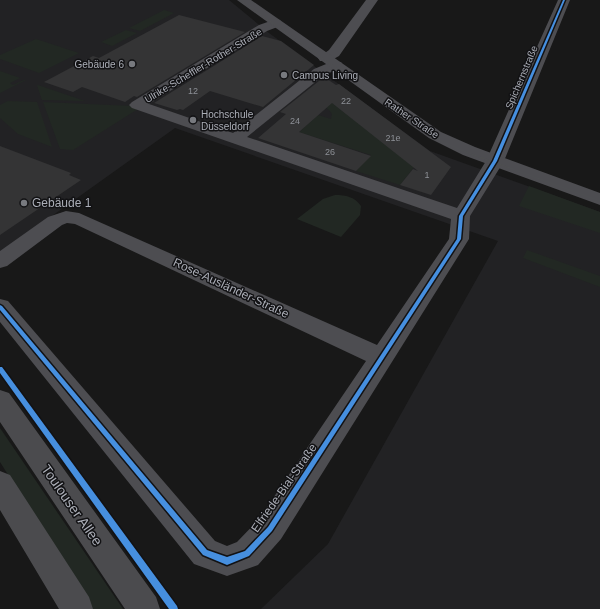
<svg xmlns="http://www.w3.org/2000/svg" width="600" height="609" font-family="Helvetica,sans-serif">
<rect width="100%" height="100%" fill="#181818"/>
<path fill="#222224" d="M 0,0 L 229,0 L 269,33 L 430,151 L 600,212 L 600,609 L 261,609 L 328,544 L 498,241 L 175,128 L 0,253 Z"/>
<path fill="#222823" d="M 164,10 L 174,13 L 140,31 L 129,28 Z
M 126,30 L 137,33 L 112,46 L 101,42 Z
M 36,39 L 79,53 L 39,73 L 0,59 L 0,55 Z
M 0,71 L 20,78 L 10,83 L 13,85 L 24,80 L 26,80 L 0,93 Z
M 37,85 L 38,85 L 85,101 L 42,100 Z
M 317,91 L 414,167 L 400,185 L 356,171 L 371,155 L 299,132 L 318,115 L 331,119 L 332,114 L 329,110 L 315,99 Z
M 8,101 L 37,102 L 52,147 L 18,134 L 0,118 L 0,105 Z
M 43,102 L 133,106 L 138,109 L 73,150 L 60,149 Z
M 529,186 L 600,212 L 600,233 L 519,206 Z
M 335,195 C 346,195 355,197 361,206 L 360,215 L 341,237 L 297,219 L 323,199 Z
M 527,250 L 600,276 L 600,287 L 523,258 Z
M 0,428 L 123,609 L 93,609 L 0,462 Z"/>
<path fill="#343435" d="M 179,15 L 245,32 L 137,97 L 134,96 L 125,102 L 82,87 L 73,92 L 44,82 L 93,56 L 99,58 Z
M 262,36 L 281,41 L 314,65 L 263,107 L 210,91 L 183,110 L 180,109 L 177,110 L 154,103 Z
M 324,77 L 336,85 L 339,84 L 451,167 L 431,195 L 400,185 L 413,169 L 418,171 L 332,103 L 299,132 L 371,156 L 356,171 L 258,138 L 286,114 L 280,112 Z
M 0,146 L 71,173 L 69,175 L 81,180 L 0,235 Z"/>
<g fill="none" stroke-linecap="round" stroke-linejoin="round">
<path fill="#4d4d51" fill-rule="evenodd" d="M 366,0 L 378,0 L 339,56 L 330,61 L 320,61 L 318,58 L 329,50 Z
M 558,0 L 570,0 L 504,161 L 470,216 L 469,239 L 281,539 L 258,565 L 227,576 L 194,564 L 0,322 L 0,299 L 8,301 L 215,541 L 227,546 L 237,542 L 259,519 L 366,361 L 75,224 L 67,223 L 62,225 L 7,266 L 0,268 L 0,251 L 48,217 L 66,211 L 79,213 L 377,345 L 449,239 L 451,219 L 132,108 L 129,105 L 132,102 L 259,25 L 276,19 L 280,20 L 282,23 L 280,26 L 267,31 L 149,104 L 233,133 L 314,69 L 331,62 L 341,62 L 343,65 L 341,68 L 324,75 L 247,137 L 457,208 L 486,161 Z"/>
<path fill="#4d4d51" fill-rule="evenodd" d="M 237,0 L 251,0 L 441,132 L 475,147 L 600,193 L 600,205 L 463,155 L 429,138 Z"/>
<path fill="#4b4b4e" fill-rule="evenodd" d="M 0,390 L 9,393 L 156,597 L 160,609 L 125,609 L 0,422 Z
M 0,471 L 10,475 L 89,597 L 93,609 L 59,609 L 0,510 Z"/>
<path stroke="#4e4f51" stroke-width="1" d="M 240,0 L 418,126 L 443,142 L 466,152 L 600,201"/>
<defs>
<path id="cycleway" d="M 563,0 L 565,0 L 497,161 L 463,216 L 461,239 L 272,531 L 249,556 L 227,565 L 203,555 L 0,310 L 0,305 L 2,306 L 207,550 L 227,557 L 245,551 L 268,527 L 457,239 L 459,216 L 493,161 Z
M 0,367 L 2,367 L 177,606 L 178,609 L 169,609 L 0,373 Z"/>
</defs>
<use href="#cycleway" stroke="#121214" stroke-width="3"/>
<use href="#cycleway" fill="#468fdf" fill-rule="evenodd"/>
</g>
<g fill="#787a7f" stroke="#121214" stroke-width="1.5">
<circle cx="132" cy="64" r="4"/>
<circle cx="284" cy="75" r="4"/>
<circle cx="193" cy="120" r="4"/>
<circle cx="24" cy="203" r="4"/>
</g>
<g text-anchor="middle" stroke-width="3" stroke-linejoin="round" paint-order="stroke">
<g font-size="9" fill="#8d9096">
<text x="193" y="94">12</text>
<text x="346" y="104">22</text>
<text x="295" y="124">24</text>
<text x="393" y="141">21e</text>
<text x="330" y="155">26</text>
<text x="427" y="178">1</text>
</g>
<g font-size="10" fill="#abaeb7" stroke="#121214" text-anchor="start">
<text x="124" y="68" text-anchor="end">Gebäude 6</text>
<text x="292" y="79">Campus Living</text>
<text x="201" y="118">Hochschule<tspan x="201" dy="12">Düsseldorf</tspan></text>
</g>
<g font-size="10" fill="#abaeb7" stroke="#121214">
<text transform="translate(203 65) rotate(-31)" y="4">Ulrike-Scheffler-Rother-Straße</text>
<text transform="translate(521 77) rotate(-67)" y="4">Spichernstraße</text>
<text transform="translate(412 118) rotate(34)" y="4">Rather Straße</text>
</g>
<g font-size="12" fill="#abaeb7" stroke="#121214" text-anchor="start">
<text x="32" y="207">Gebäude 1</text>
</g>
<g font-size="12" fill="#abaeb7" stroke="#121214">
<text transform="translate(231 288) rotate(25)" y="4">Rose-Ausländer-Straße</text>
<text transform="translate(284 488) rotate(-55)" y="4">Elfriede-Bial-Straße</text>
</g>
<g font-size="14" fill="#abaeb7" stroke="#121214">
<text transform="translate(72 505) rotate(55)" y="5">Toulouser Allee</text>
</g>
</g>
</svg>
